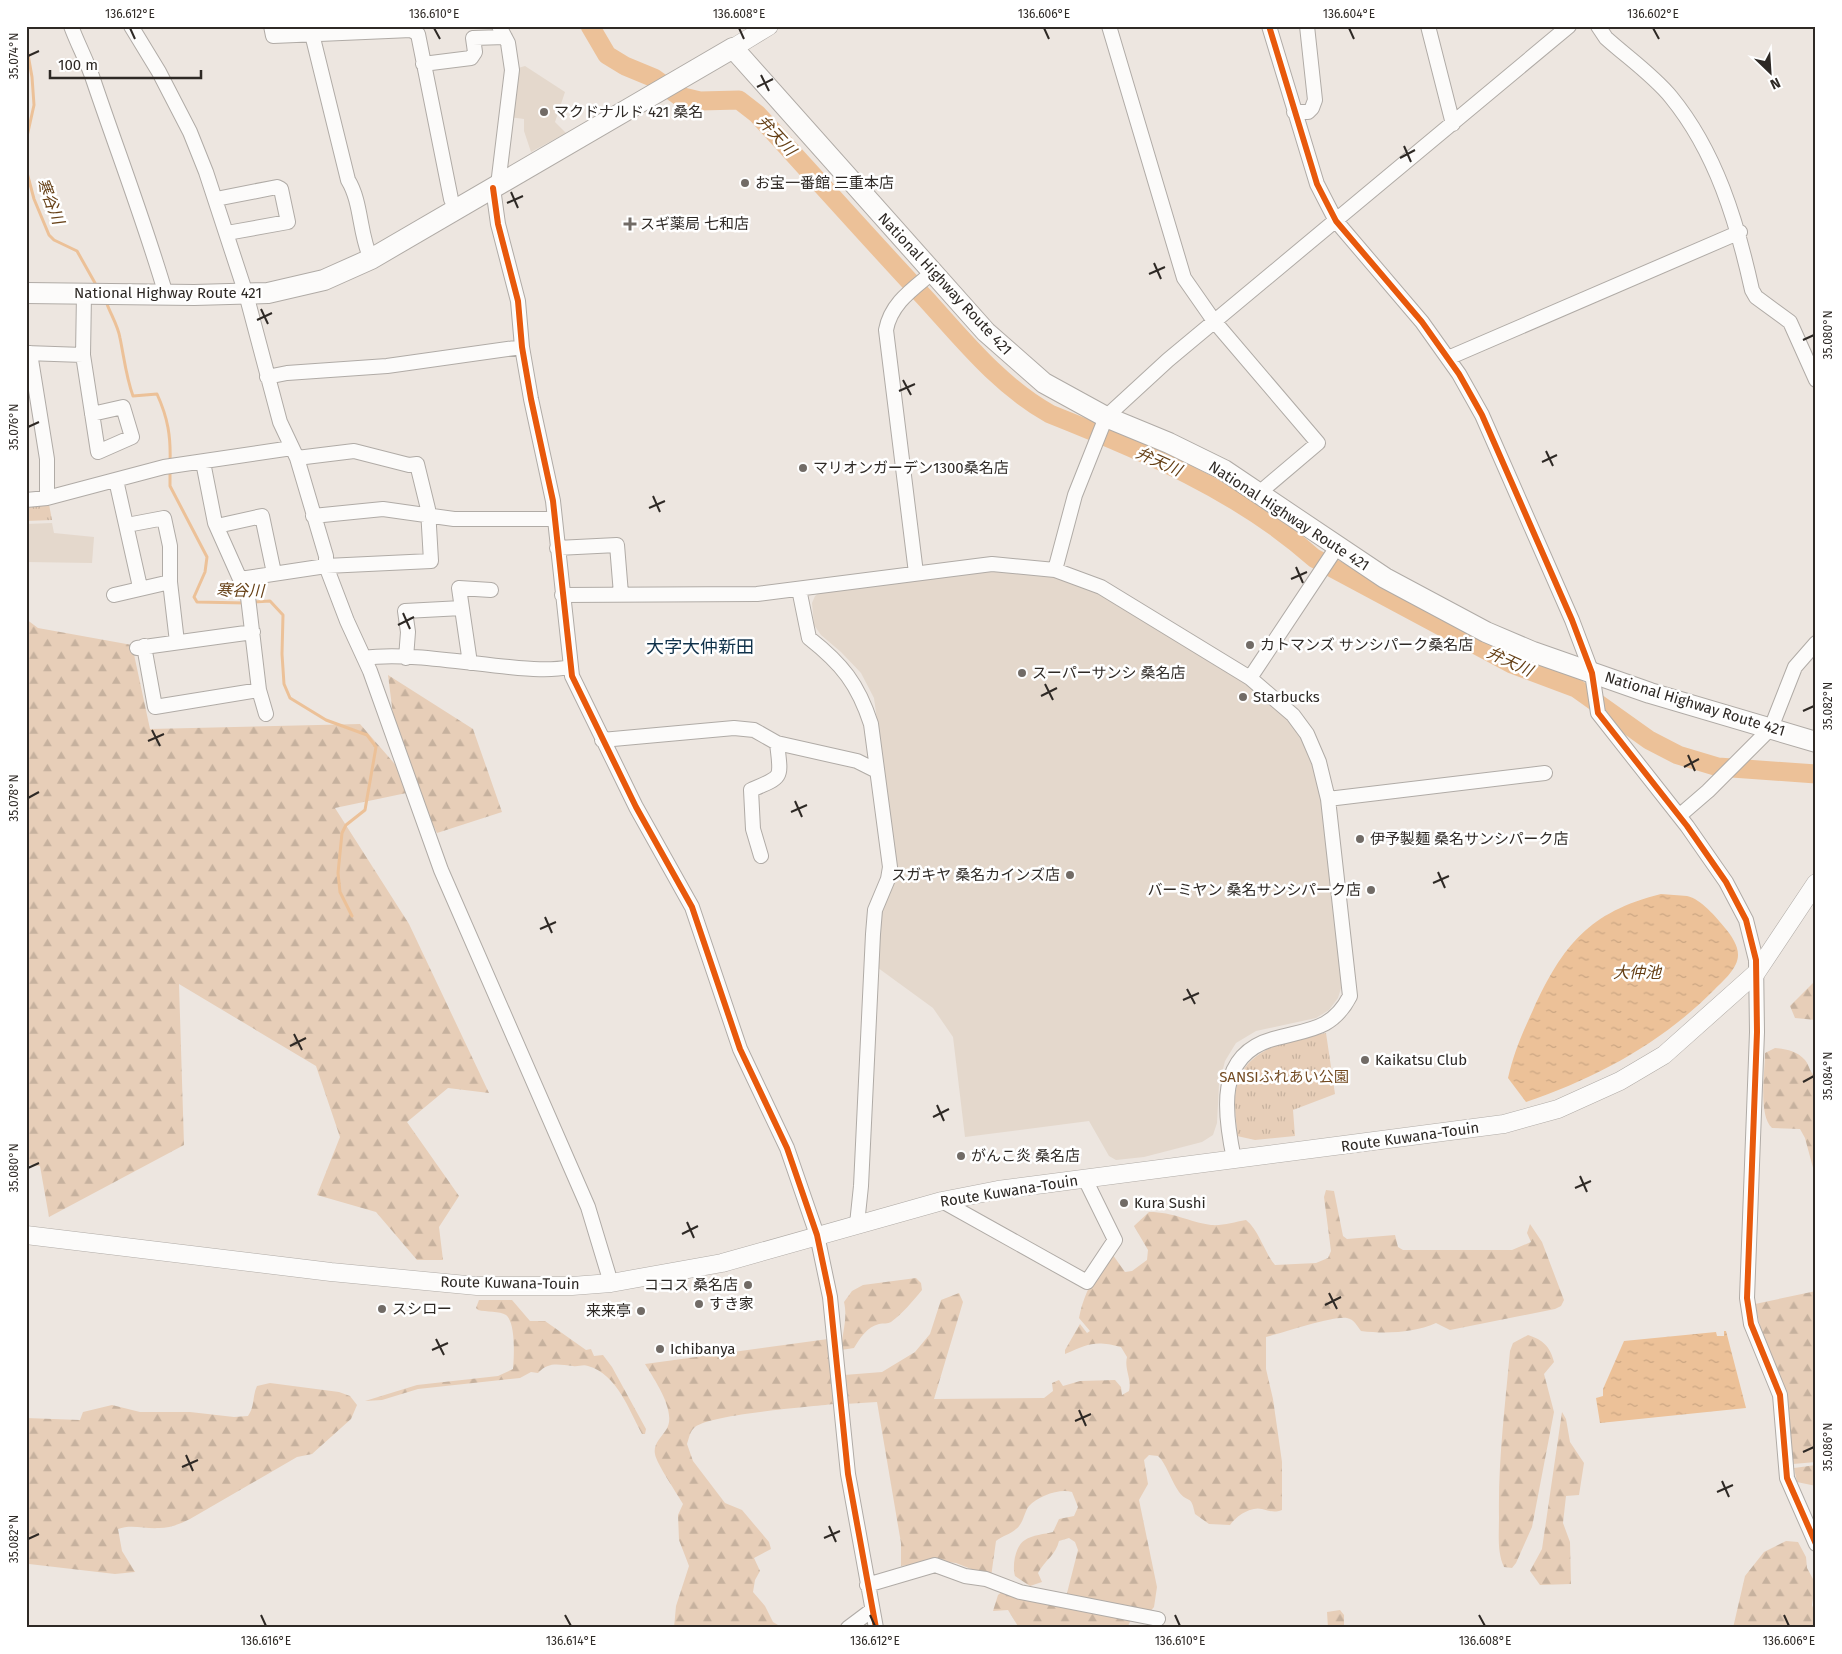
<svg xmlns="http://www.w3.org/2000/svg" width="1842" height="1654" font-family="'Fira Sans','Noto Sans JP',sans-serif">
<defs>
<pattern id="forest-firs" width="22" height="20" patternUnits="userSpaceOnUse" patternTransform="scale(1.25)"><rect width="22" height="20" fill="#e7ceb8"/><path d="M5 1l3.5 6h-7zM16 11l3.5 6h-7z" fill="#c6b19e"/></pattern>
<pattern id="park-tufts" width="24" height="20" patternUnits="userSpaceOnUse" patternTransform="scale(1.25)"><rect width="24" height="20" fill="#e7ceb8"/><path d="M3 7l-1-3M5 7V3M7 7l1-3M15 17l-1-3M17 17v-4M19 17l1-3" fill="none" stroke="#c6b19e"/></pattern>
<pattern id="water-ripples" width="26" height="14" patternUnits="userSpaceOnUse" patternTransform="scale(1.25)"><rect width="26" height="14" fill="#ecc198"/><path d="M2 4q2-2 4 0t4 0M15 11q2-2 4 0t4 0" fill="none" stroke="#cba683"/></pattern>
</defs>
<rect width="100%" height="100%" fill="#ede6e0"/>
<path fill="#e4d8cc" d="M 525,66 L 565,92 L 555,122 L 566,133 L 531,152 L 524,131 L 524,119 L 509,117 L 515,69 Z
M 52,523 L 54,533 L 94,537 L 92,563 L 26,562 L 26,524 Z
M 1000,570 L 1056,575 L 1097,589 L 1236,673 L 1291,714 L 1318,771 L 1343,982 L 1338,998 L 1329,1010 L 1316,1018 L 1256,1031 L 1236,1043 L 1225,1061 L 1219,1085 L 1217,1123 L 1213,1135 L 1202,1142 L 1144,1157 L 1116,1160 L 1109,1156 L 1089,1121 L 965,1137 L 953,1037 L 933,1008 L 874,965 L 879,911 L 892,889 L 898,872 L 874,698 L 861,673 L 841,652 L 821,635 L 814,625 L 812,603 L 815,596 L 822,591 Z"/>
<path fill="url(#forest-firs)" d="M 26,619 L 38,628 L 132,645 L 150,729 L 360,724 L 400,770 L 388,675 L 473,729 L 502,812 L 437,833 L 416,791 L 335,808 L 409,924 L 489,1093 L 448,1088 L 407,1122 L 459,1196 L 439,1227 L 443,1260 L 417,1260 L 376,1212 L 317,1195 L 340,1137 L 316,1066 L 179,984 L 184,1145 L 49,1217 L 40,1166 L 26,1164 Z
M 1816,980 L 1816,1020 L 1795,1018 L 1790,1006 Z
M 1775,1048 C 1786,1049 1797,1051 1805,1060 C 1810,1066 1809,1072 1816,1077 L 1816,1179 L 1805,1138 L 1800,1129 L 1772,1128 C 1758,1115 1765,1072 1765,1053 Z
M 1326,1190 L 1334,1191 L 1343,1236 L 1347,1239 L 1395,1235 L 1398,1247 L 1403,1250 L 1512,1250 L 1531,1242 L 1527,1233 L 1530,1224 L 1542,1242 L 1564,1300 L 1561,1306 L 1555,1309 L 1450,1330 L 1436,1323 C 1413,1333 1386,1334 1361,1331 C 1357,1326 1354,1319 1347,1318 C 1331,1316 1283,1333 1266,1337 L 1266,1369 L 1273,1399 L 1282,1462 L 1282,1510 C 1274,1513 1270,1511 1262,1509 C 1251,1506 1236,1516 1230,1525 L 1209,1524 L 1195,1514 C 1191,1493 1188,1504 1179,1492 C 1172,1482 1168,1469 1161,1459 L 1158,1456 L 1149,1455 L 1144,1460 L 1148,1484 L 1139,1500 L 1157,1587 L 1154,1607 L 1148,1614 L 1066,1597 L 1078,1550 L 1075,1542 L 1069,1538 L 1059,1541 C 1056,1555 1045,1560 1038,1573 L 1042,1582 L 1030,1586 L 1015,1576 C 1012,1566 1015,1546 1025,1540 C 1032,1535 1045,1534 1053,1532 L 1059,1519 L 1074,1516 L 1078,1507 L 1072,1492 C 1060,1488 1038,1496 1029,1506 C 1024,1512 1024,1523 1016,1529 C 1011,1534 1002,1536 996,1541 L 991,1577 L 956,1563 L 939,1561 L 901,1566 L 901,1543 L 877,1402 L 845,1404 L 844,1375 L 882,1372 L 915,1352 L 930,1334 L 941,1300 L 959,1293 L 963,1302 L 934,1399 L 1044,1398 L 1053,1391 L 1052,1383 L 1059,1380 L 1063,1386 L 1080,1381 L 1115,1380 L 1121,1387 L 1122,1395 L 1129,1391 C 1132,1379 1124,1369 1127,1357 L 1121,1347 C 1094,1340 1089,1344 1065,1354 L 1065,1350 L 1080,1324 L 1087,1333 L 1090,1331 L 1079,1318 C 1084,1292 1096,1273 1110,1251 L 1125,1272 L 1132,1271 L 1147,1260 L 1148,1250 L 1134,1226 L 1149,1212 C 1174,1212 1189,1222 1211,1225 C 1223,1226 1234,1222 1246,1220 C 1259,1230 1264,1252 1275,1265 L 1316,1263 L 1328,1258 L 1331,1251 L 1324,1197 Z
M 916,1278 L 921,1283 L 922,1290 C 913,1301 902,1314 891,1322 C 888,1324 883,1323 879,1324 C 867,1327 860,1338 854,1348 L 841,1350 C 842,1333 848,1319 844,1302 L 852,1291 L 863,1285 Z
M 1816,1291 L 1816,1462 L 1793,1464 L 1788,1415 L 1762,1334 L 1755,1304 Z
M 479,1300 L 512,1300 L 530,1321 L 545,1321 L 586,1350 L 591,1349 L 594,1356 L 603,1355 L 612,1367 L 646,1429 L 645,1434 L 642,1434 C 629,1410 617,1374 588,1366 C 583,1364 578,1367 573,1366 C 559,1365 549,1361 538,1373 L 531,1372 L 520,1378 L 418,1389 L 382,1400 L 365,1401 L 417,1385 L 498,1376 L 513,1369 C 514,1357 516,1323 506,1315 C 500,1311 486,1312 478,1310 L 476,1308 Z
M 1528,1335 C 1543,1340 1550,1346 1554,1362 L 1544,1374 L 1554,1412 L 1532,1527 L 1516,1563 L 1512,1568 L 1504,1567 C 1497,1552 1499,1534 1499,1517 C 1498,1462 1505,1407 1510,1351 L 1513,1343 Z
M 828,1339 L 834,1404 C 809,1407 711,1414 695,1427 C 690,1431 689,1438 687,1444 L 693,1461 L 725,1503 L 742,1510 L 769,1542 L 771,1549 L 754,1558 L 760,1571 L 755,1580 L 753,1592 L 765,1606 L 773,1622 L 783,1628 L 674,1628 L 676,1606 L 689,1566 L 679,1540 L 678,1515 L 683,1504 C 678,1495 656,1463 655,1454 C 653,1444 661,1438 666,1430 C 678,1413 654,1379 645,1364 Z
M 270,1383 L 339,1392 L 350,1396 L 357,1405 L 351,1419 L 312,1454 L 297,1457 L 190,1519 C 180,1524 170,1528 159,1528 C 145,1529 131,1524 118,1529 L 122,1551 L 135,1572 L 115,1574 L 29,1564 L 26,1554 L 26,1418 L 80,1420 L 83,1412 L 112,1405 L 140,1412 L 190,1412 L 234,1417 L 248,1416 C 255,1406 252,1397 257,1386 Z
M 1562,1412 L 1566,1419 L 1570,1442 L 1584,1463 L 1579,1495 L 1566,1496 L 1563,1523 L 1570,1542 L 1571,1584 L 1540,1585 L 1530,1571 L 1542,1549 Z
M 1816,1465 L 1816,1486 L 1797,1482 L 1794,1468 Z
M 1786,1541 L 1798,1542 L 1806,1557 L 1807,1568 L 1813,1579 L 1814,1592 L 1812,1605 L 1816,1616 L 1816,1628 L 1733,1628 L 1745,1576 L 1764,1552 Z
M 1003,1591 L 1131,1620 L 1127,1628 L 1019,1628 L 1008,1610 L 993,1611 L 998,1595 Z
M 1340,1610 L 1344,1615 L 1344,1628 L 1328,1628 L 1327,1612 Z"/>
<path fill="url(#park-tufts)" d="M 48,499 L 52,520 L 26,521 L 26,502 Z
M 1326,1033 L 1335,1094 L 1293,1110 L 1295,1136 L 1255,1140 L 1237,1136 C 1237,1122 1233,1104 1236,1090 C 1243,1047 1290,1040 1326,1033 Z"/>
<path fill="url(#water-ripples)" d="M 1661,894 C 1669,895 1679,895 1687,896 C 1701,899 1716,917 1725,928 C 1731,935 1738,945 1738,955 C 1738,968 1724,980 1715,989 C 1663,1042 1597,1078 1526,1102 L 1508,1078 C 1514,1052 1522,1034 1533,1010 C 1563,945 1589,912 1661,894 Z
M 1724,1331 L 1726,1331 L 1746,1408 L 1600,1423 L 1596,1398 L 1603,1396 L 1603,1389 L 1624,1341 L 1716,1332 L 1717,1336 L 1724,1336 Z"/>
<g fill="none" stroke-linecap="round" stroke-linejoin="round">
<path stroke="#ecc198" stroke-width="3" d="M 26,43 L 32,77 L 34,105 L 26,141
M 26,169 L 34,199 L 49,235 L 54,240 L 77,251 L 95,283
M 107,304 C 111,315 118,326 120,338 C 124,357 126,377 133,396 L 157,394 C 168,418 171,437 170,463
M 170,470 L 170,486 L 207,557 L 205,572 L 194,597 L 197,602 L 246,603
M 252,602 L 270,601 L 283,615 L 282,654 L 284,684 L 290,698 L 326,720 L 367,735 L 376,747 L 365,810 L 346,825 L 342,833 L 338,873 L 340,892 L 352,916"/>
<path stroke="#ecc198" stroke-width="19" d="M 590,26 L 607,55 L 625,66 L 654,78 L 679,96 L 700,101 L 739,100 L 757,114 C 813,175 869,238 926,299 C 964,341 1000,386 1050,414 C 1143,451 1239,491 1314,558 L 1512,664 L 1576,688 L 1649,740 L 1678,755 L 1718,767 L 1816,774"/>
<defs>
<path id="minor" d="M 71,26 C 78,45 88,63 94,82 C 118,153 145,223 166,295
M 131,26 L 159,72 L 190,132 L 206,172 L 246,294 L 280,422 L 297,458 L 326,556 L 326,566 L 347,621 L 370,671 L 441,870 L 588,1207 L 611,1283
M 271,26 L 273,36 L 411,30 L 418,34 L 451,199 L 456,209
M 1109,26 L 1184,278 L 1214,321 L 1318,443 L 1259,493
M 1269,26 L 1317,184 L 1336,221 L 1422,322 L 1459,374 L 1482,415 L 1572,620 L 1592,673 L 1598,713 L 1687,826 L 1726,882 L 1746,920 L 1756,960 L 1757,1032 L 1747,1298 L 1751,1324 L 1780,1395 L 1787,1478 L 1816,1544
M 1428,26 L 1453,124
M 1598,26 L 1606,38 C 1627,57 1653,75 1671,97 C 1716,152 1737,222 1752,290 L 1756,297 L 1790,322 L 1816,380
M 312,34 L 348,180 C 362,203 359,234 371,259
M 423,64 L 471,58 L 475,52 L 473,38 L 505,37
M 1294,112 L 1308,112 L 1312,108 L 1315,100 L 1307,26
M 498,185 L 512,70 L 508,43 L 499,26
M 493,188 L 498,224 L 518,301 L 522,347 L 531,399 L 553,501 L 572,676 L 636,807 L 692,907 L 740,1049 L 787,1148 L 817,1235 L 830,1297 L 848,1474 L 876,1628
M 216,199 L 277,187 L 281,189 L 288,222 L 227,233
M 84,294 L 83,355 L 98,452 L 132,437 L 123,407 L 92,414
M 26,353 L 83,355
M 30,353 L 47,459 L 47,498
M 1448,358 L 1740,232
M 267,377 L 287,373 L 387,366 L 522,347
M 203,462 L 215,523 L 248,597 L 259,690 L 266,714
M 116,480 L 140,587
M 26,500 L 47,498 L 164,467 L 292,448
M 313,516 L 383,509 L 454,519 L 555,519
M 127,525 L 164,518 L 170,546 L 170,582 L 177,642
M 217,526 L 262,516 L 274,573
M 557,548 L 617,545 L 621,594
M 1055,570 L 1075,495 L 1106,417 L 1168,360 L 1569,26
M 916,573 L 886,330 C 891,303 913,289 933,272
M 240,579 L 326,566 L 431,561 L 428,509 L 417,464 L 409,465 L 354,451 L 297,458
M 799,589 L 809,638 C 842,664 858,684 871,724 L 890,867 L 888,879 L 875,910 L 873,934 L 861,1186 L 857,1224
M 114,595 L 170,582
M 562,595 L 757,594 L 992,564 L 1055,570 L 1101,587 L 1250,678 L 1293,715 L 1307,734 L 1319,762 L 1328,799 L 1350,996 C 1332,1031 1308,1029 1273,1039 C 1216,1055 1224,1112 1234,1159
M 144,646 L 155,707 L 259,690
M 137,648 L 253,632
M 364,658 C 405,652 466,663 509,667 C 529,669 550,671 570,667
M 406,658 L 408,632 L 405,611 L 462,608
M 470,663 L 459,588 L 491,590
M 1250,678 L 1337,547
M 602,740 L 734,728 L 754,730 L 777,743 L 857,761 L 877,771
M 1328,799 L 1545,773
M 1679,816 L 1708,791 L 1771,728 L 1795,667 L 1816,643
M 761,856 L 753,829 L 751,790 C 784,776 781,779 777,743
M 942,1201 L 1087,1282 L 1115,1240 L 1085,1179
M 867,1585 L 935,1565 L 965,1576 L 986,1579 L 1020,1592 L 1158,1619
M 848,1628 L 872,1610"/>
<path id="major" d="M 733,48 L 769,26
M 26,1235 L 331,1272 L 477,1286 L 572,1286 L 611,1283 L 722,1263 L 942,1201 L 998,1190 L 1504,1124 L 1558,1109 L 1620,1081 L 1664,1055 L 1756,973 L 1816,883"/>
<path id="highway" d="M 26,293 L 194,295 L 268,293 L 324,280 L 371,259 L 733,48 L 986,332 L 1044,383 L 1106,417 L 1169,443 L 1224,470 L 1385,578 L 1486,632 L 1533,652 L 1650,693 L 1816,742"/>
</defs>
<use href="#minor" stroke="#b0aba6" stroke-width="16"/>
<use href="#major" stroke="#b0aba6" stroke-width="19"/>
<use href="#highway" stroke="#b0aba6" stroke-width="22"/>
<use href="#minor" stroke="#fcfbfa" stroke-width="14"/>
<use href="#major" stroke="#fcfbfa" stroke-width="18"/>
<use href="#highway" stroke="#fcfbfa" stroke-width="20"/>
<defs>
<path id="cycleway" d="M 1269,26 L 1317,184 L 1336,221 L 1422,322 L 1459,374 L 1482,415 L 1572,620 L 1592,673 L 1598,713 L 1687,826 L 1726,882 L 1746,920 L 1756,960 L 1757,1032 L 1747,1298 L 1751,1324 L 1780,1395 L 1787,1478 L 1816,1544
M 493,188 L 498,224 L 518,301 L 522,347 L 531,399 L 553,501 L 572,676 L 636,807 L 692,907 L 740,1049 L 787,1148 L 817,1235 L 830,1297 L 848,1474 L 876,1628"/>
</defs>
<use href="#cycleway" stroke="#fff" stroke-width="9"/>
<use href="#cycleway" stroke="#e8590c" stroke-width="6"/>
</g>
<path fill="none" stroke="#2e2925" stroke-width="2" d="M 130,28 L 135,39M 434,28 L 440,39M 739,28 L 744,39M 1044,28 L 1049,39M 1349,28 L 1354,39M 1653,28 L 1659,39M 28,56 L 39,51M 761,75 L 769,91M 757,87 L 773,79M 1404,146 L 1411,162M 1400,158 L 1415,150M 511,192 L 518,208M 507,203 L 523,196M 1154,263 L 1161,279M 1149,274 L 1165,267M 261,309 L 268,324M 257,320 L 272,313M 1803,340 L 1814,335M 903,380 L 911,395M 899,391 L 915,384M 28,427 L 39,422M 1546,451 L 1553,466M 1542,462 L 1557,455M 653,496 L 660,512M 649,508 L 665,501M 1296,567 L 1303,583M 1291,579 L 1307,572M 403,613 L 410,629M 398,625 L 414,617M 1045,684 L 1053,700M 1041,696 L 1057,688M 1803,711 L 1814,706M 152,730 L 160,746M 148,741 L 164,734M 1688,755 L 1695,771M 1684,767 L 1699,759M 28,798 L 39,792M 795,801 L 802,817M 791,812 L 807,805M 1438,872 L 1445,888M 1433,883 L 1449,876M 545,917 L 552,933M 540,929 L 556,922M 1187,989 L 1195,1004M 1183,1000 L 1199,993M 294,1034 L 302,1050M 290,1046 L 306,1038M 1803,1082 L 1814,1076M 937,1105 L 944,1121M 933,1117 L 949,1109M 28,1168 L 39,1163M 1580,1176 L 1587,1192M 1575,1188 L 1591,1181M 687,1222 L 694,1238M 682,1234 L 698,1226M 1329,1293 L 1337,1309M 1325,1305 L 1341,1297M 436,1339 L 444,1355M 432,1350 L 448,1343M 1079,1410 L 1086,1426M 1075,1421 L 1091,1414M 1803,1452 L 1814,1447M 186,1455 L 193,1471M 182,1467 L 198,1460M 1722,1481 L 1729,1497M 1717,1492 L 1733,1485M 829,1526 L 836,1542M 824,1538 L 840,1531M 28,1539 L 39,1534M 261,1615 L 266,1626M 565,1615 L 571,1626M 870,1615 L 875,1626M 1175,1615 L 1180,1626M 1479,1615 L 1485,1626M 1784,1615 L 1789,1626"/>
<g fill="#716b66" stroke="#fff" stroke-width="2">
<circle cx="544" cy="112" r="5"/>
<circle cx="745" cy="183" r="5"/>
<path d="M627.5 216.5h5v5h5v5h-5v5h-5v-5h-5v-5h5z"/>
<circle cx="803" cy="468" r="5"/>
<circle cx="1250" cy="645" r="5"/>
<circle cx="1022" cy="673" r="5"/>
<circle cx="1243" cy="697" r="5"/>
<circle cx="1360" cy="839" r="5"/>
<circle cx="1070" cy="875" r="5"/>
<circle cx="1371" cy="890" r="5"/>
<circle cx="1365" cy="1060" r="5"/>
<circle cx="961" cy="1156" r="5"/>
<circle cx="1124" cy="1203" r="5"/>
<circle cx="748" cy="1285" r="5"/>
<circle cx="699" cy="1304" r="5"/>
<circle cx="382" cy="1309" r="5"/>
<circle cx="641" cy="1311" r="5"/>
<circle cx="660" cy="1349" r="5"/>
</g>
<g text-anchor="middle" stroke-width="5" stroke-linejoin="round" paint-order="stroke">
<g font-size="15" fill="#2e2925" stroke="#fff" text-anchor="start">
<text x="554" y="117">マクドナルド 421 桑名</text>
<text x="755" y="188">お宝一番館 三重本店</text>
<text x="640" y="229">スギ薬局 七和店</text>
<text x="813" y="473">マリオンガーデン1300桑名店</text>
<text x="1260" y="650">カトマンズ サンシパーク桑名店</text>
<text x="1032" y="678">スーパーサンシ 桑名店</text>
<text x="1253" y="702">Starbucks</text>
<text x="1370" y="844">伊予製麺 桑名サンシパーク店</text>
<text x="1060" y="880" text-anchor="end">スガキヤ 桑名カインズ店</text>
<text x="1361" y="895" text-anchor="end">バーミヤン 桑名サンシパーク店</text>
<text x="1375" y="1065">Kaikatsu Club</text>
<text x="971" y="1161">がんこ炎 桑名店</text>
<text x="1134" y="1208">Kura Sushi</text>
<text x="738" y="1290" text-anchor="end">ココス 桑名店</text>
<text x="709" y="1309">すき家</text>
<text x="392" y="1314">スシロー</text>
<text x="631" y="1316" text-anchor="end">来来亭</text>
<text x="670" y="1354">Ichibanya</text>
</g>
<g font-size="15" fill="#2e2925" stroke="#fff">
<text transform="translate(945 284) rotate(47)" y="5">National Highway Route 421</text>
<text x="168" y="298">National Highway Route 421</text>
<text transform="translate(1289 516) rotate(33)" y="5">National Highway Route 421</text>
<text transform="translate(1695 704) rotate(17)" y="5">National Highway Route 421</text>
<text transform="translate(1410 1137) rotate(-8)" y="5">Route Kuwana-Touin</text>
<text transform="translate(1009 1191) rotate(-9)" y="5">Route Kuwana-Touin</text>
<text transform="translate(510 1283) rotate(1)" y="5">Route Kuwana-Touin</text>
</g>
<g font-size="15" fill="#734b22" stroke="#fff">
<text x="1284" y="1082">SANSIふれあい公園</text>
</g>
<g font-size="16" font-style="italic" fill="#664016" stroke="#fff">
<text transform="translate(777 135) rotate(47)" y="6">弁天川</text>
<text transform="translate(51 201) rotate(69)" y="6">寒谷川</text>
<text transform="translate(1159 461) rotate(24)" y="6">弁天川</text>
<text transform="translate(240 590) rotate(1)" y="6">寒谷川</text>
<text transform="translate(1510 661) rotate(25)" y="6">弁天川</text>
<text x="1637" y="978">大仲池</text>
</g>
<g font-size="18" fill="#10324b" stroke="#fff">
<text x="700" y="653">大字大仲新田</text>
</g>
</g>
<rect width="1842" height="1654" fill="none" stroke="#ffffff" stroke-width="55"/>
<g transform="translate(1770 72) rotate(155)" stroke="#ffffff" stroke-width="4" paint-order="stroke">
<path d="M0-4L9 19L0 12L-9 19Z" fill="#2e2925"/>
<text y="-8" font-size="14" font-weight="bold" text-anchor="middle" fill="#2e2925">N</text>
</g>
<path d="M50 70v8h151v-8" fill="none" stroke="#2e2925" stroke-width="2.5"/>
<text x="58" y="70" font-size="15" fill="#2e2925" stroke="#ffffff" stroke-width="4" paint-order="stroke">100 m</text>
<rect x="28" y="28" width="1786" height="1598" fill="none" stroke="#2e2925" stroke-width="2"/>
<g font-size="12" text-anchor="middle" fill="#2e2925">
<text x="130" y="18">136.612°E</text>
<text x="434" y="18">136.610°E</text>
<text x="739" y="18">136.608°E</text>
<text x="1044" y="18">136.606°E</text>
<text x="1349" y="18">136.604°E</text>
<text x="1653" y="18">136.602°E</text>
<text transform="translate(14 56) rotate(-90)" y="4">35.074°N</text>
<text transform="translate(1828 335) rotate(-90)" y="4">35.080°N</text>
<text transform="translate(14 427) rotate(-90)" y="4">35.076°N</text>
<text transform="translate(1828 706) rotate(-90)" y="4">35.082°N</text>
<text transform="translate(14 798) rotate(-90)" y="4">35.078°N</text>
<text transform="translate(1828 1076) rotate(-90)" y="4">35.084°N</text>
<text transform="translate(14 1168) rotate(-90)" y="4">35.080°N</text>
<text transform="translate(1828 1447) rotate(-90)" y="4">35.086°N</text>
<text transform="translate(14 1539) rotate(-90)" y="4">35.082°N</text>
<text x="266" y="1645">136.616°E</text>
<text x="571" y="1645">136.614°E</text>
<text x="875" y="1645">136.612°E</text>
<text x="1180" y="1645">136.610°E</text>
<text x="1485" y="1645">136.608°E</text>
<text x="1789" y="1645">136.606°E</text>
</g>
</svg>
